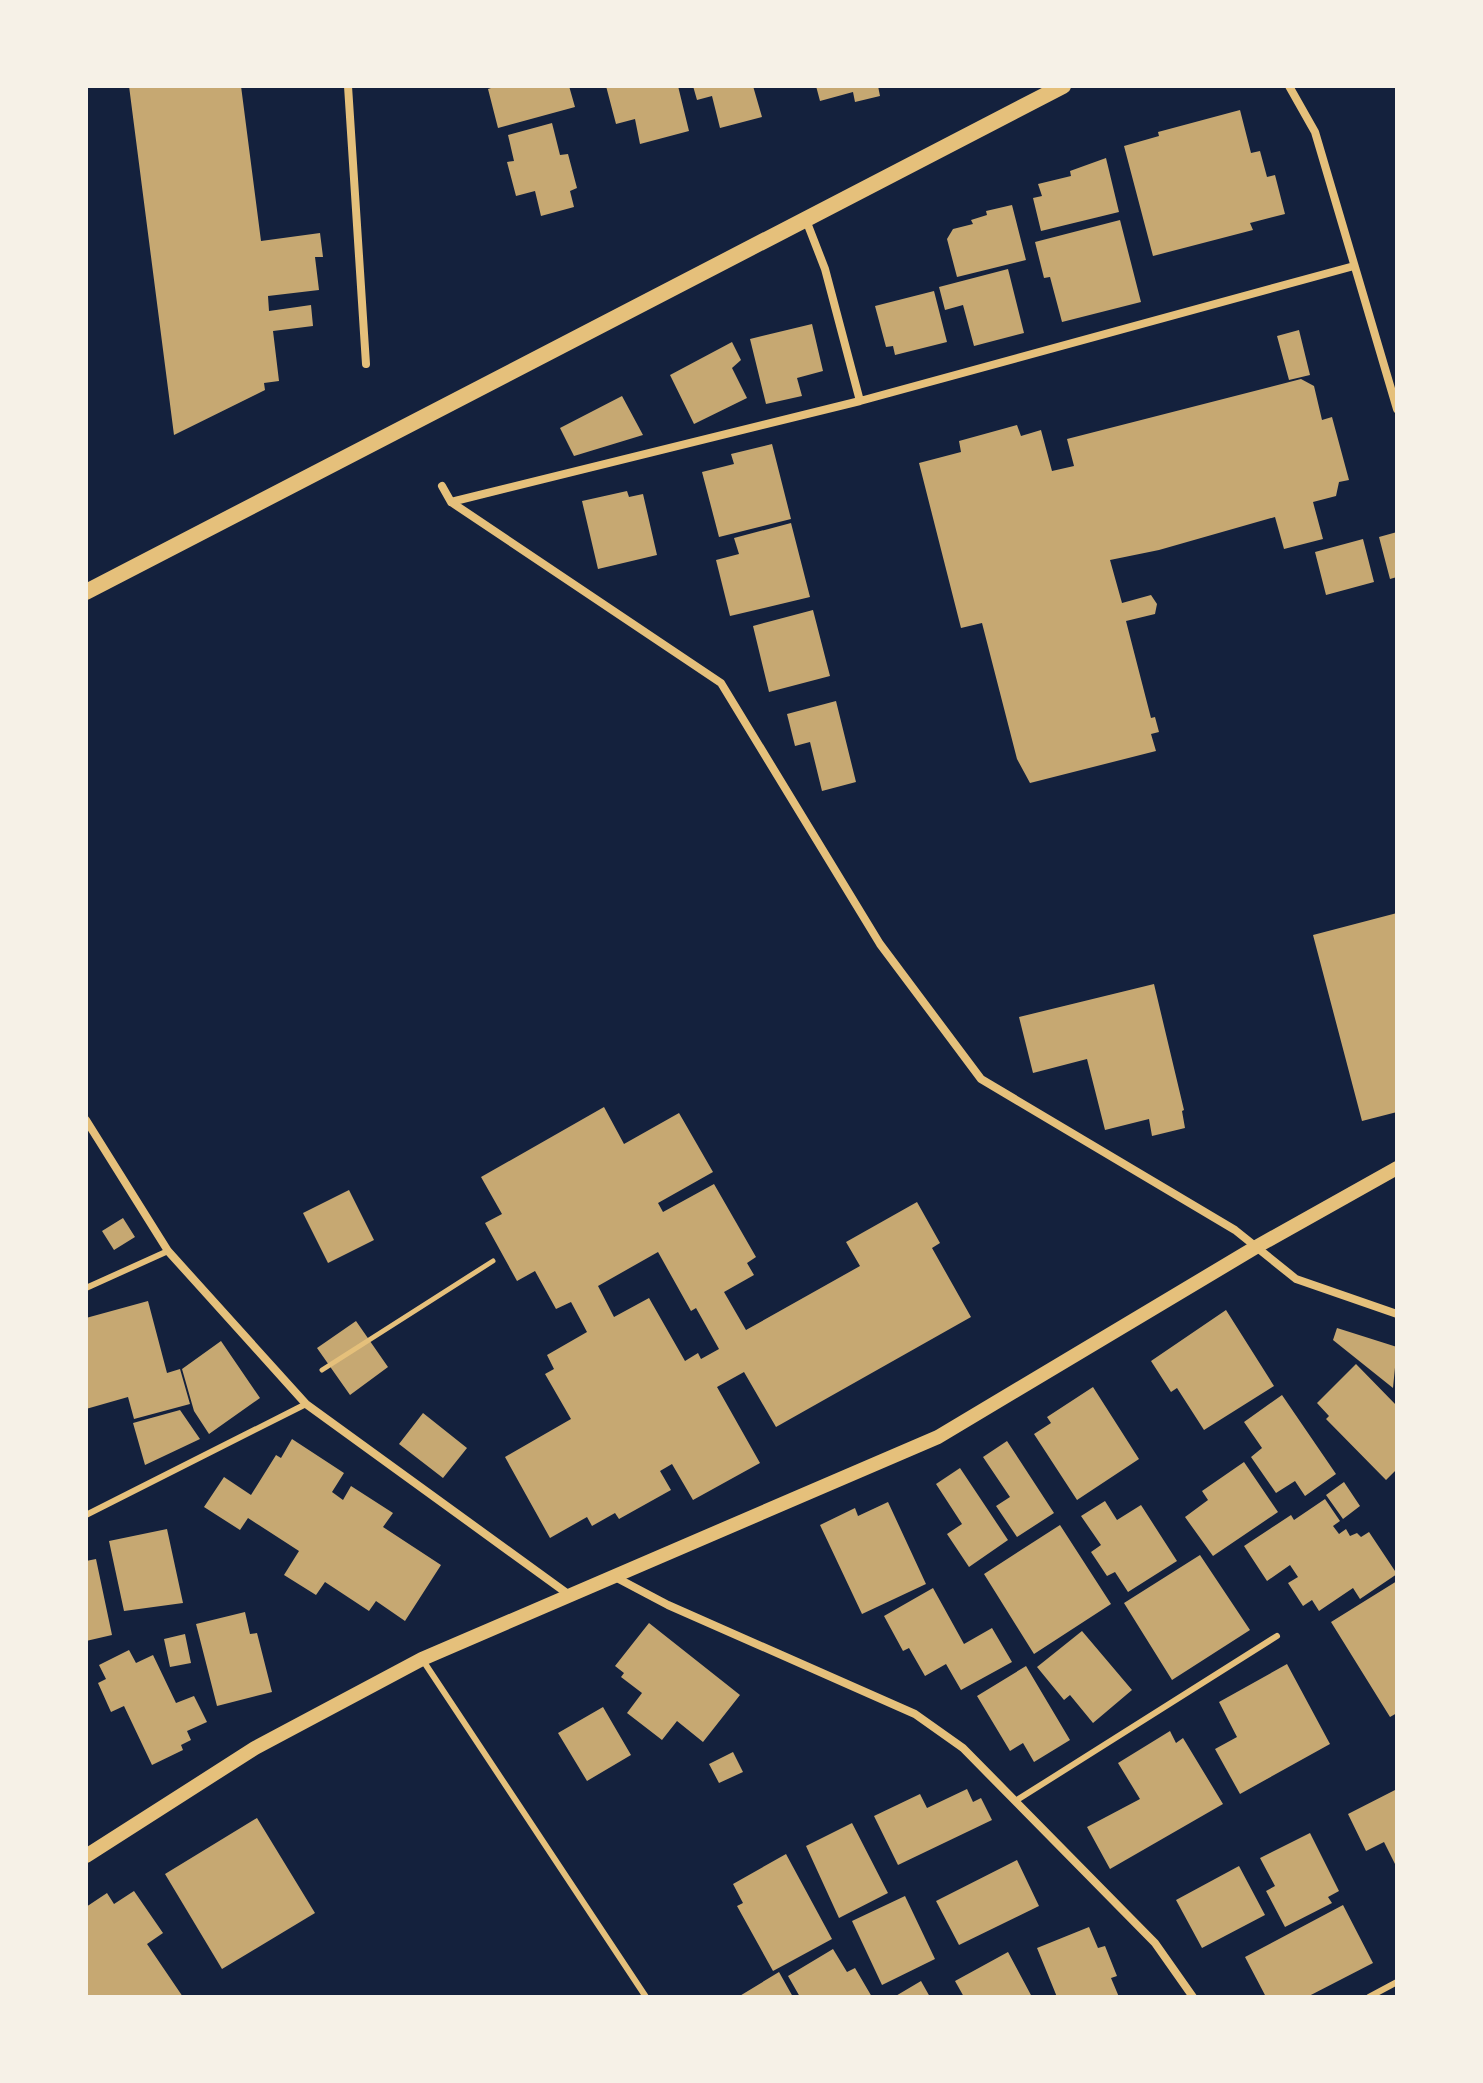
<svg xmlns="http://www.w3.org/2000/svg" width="1483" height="2083" font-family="'Alegreya Sans',sans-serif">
<rect width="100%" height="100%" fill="#14213d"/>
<path fill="#c6a872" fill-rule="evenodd" d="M 129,86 L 241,86 L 261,241 L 320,233 L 323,257 L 315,257 L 319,290 L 268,296 L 269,311 L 311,305 L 313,326 L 273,331 L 279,381 L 264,383 L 265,390 L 174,435 Z
M 497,86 L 569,86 L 575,107 L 498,128 L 488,89 Z
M 606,86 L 678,86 L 689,131 L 640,144 L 635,119 L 616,124 Z
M 693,86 L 753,86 L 762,117 L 720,128 L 712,96 L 697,100 Z
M 816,86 L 878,86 L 880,96 L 855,102 L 853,92 L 820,101 Z
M 1240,110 L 1251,153 L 1260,151 L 1267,177 L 1275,175 L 1285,214 L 1250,223 L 1253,230 L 1153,256 L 1124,146 L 1159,136 L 1158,132 Z
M 552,123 L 560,155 L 568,154 L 577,188 L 570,191 L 574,207 L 541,216 L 535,191 L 516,196 L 507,162 L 514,161 L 508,135 Z
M 1106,158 L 1119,212 L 1041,231 L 1033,198 L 1042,196 L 1038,184 L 1071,176 L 1070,171 Z
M 1012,205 L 1026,260 L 957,277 L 947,239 L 953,229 L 973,224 L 971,220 L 987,215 L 986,211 Z
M 1120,220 L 1141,302 L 1062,322 L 1050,277 L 1044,278 L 1035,242 Z
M 1008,269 L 1024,333 L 974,346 L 963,305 L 945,310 L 939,287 Z
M 934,291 L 947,342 L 895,355 L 893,346 L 886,347 L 875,306 Z
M 812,324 L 823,371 L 797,378 L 802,396 L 766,404 L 750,339 Z
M 1299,330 L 1310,375 L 1289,380 L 1277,336 Z
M 732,342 L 741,360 L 732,368 L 747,398 L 694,424 L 670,375 Z
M 1301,379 L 1314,386 L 1322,420 L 1332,417 L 1349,480 L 1339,482 L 1336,496 L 1313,502 L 1323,539 L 1284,549 L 1275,517 L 1159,550 L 1110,560 L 1122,603 L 1151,595 L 1157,604 L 1155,614 L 1126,621 L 1151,718 L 1155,717 L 1159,732 L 1151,734 L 1156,751 L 1030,783 L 1017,759 L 982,623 L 961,628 L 919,463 L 961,452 L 959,441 L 1017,425 L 1021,436 L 1041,430 L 1052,471 L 1074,466 L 1067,439 Z
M 622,396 L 643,435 L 574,456 L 560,428 Z
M 772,444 L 791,519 L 719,537 L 702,472 L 734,464 L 731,454 Z
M 627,491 L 629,497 L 643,494 L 657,555 L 598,569 L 582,501 Z
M 791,523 L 810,597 L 730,616 L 716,560 L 739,554 L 734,538 Z
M 1397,532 L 1397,577 L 1390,579 L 1379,537 Z
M 1363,539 L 1374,582 L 1326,595 L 1315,552 Z
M 813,610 L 830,676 L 769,692 L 753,626 Z
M 836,701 L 856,782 L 822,791 L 810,742 L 795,746 L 787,714 Z
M 1397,913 L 1397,1112 L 1362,1121 L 1313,935 Z
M 1154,984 L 1184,1110 L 1182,1111 L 1185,1128 L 1152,1136 L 1149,1119 L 1105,1130 L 1087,1059 L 1033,1073 L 1019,1017 Z
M 604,1107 L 624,1144 L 679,1113 L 713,1172 L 658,1203 L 663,1212 L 714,1184 L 756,1257 L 747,1263 L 754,1275 L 724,1292 L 746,1330 L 860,1266 L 846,1242 L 917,1202 L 940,1243 L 932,1248 L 971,1317 L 776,1427 L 744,1372 L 717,1387 L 760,1463 L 693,1500 L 672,1464 L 660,1471 L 671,1490 L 619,1519 L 615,1513 L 592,1526 L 587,1517 L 550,1538 L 505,1457 L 571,1419 L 545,1374 L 554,1369 L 547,1355 L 587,1332 L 571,1302 L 556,1309 L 535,1271 L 517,1281 L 485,1223 L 502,1214 L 481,1177 ZM 658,1252 L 691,1311 L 696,1308 L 719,1349 L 701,1359 L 698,1353 L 685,1361 L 649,1298 L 614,1317 L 598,1286 Z
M 349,1190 L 374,1240 L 328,1263 L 303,1213 Z
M 123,1218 L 135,1237 L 114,1250 L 102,1231 Z
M 148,1301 L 167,1373 L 180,1369 L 190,1404 L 134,1419 L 128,1397 L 86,1409 L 86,1318 Z
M 1226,1310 L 1274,1386 L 1204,1430 L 1177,1388 L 1171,1392 L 1151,1361 Z
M 356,1321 L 388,1367 L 350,1395 L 317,1348 Z
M 1337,1328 L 1397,1347 L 1393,1388 L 1333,1340 Z
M 221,1341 L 260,1398 L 209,1434 L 194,1411 L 182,1369 Z
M 1356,1364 L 1397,1406 L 1397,1469 L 1386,1480 L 1326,1419 L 1329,1416 L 1317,1403 Z
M 1093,1387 L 1139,1459 L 1077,1500 L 1034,1434 L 1051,1423 L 1047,1417 Z
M 1282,1395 L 1336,1474 L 1305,1496 L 1295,1481 L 1276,1493 L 1251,1457 L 1262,1448 L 1244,1422 Z
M 180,1410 L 200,1439 L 145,1465 L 133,1423 Z
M 423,1413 L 467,1448 L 443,1478 L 399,1444 Z
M 292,1439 L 344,1473 L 332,1492 L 343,1500 L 351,1486 L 393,1513 L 383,1527 L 441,1565 L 405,1621 L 376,1601 L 369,1611 L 325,1582 L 316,1595 L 284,1575 L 299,1551 L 248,1518 L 240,1530 L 204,1507 L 224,1477 L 251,1495 L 276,1455 L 281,1458 Z
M 1007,1441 L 1054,1513 L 1017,1537 L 996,1506 L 1010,1497 L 983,1457 Z
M 1244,1462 L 1278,1512 L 1213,1556 L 1185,1517 L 1208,1500 L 1202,1491 Z
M 960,1468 L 1008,1540 L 969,1567 L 947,1534 L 962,1524 L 936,1484 Z
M 1344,1482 L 1360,1506 L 1343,1519 L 1326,1495 Z
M 1325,1499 L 1340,1521 L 1333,1526 L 1339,1534 L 1346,1529 L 1350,1536 L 1357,1533 L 1361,1537 L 1369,1532 L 1397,1574 L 1360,1599 L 1353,1588 L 1319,1611 L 1312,1600 L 1303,1606 L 1288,1583 L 1298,1577 L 1290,1565 L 1267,1581 L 1244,1546 L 1291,1515 L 1294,1520 Z
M 1105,1501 L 1117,1520 L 1141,1505 L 1177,1561 L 1128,1592 L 1115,1572 L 1107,1576 L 1091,1552 L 1101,1545 L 1081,1516 Z
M 888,1502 L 926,1584 L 862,1614 L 820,1525 L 855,1508 L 858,1516 Z
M 1060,1525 L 1111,1604 L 1034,1654 L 984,1574 Z
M 167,1529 L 183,1603 L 124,1611 L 109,1541 Z
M 1200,1555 L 1250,1630 L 1172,1680 L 1124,1603 Z
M 96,1559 L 112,1635 L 86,1641 L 86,1561 Z
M 1397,1581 L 1397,1713 L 1390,1717 L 1331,1622 Z
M 933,1588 L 964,1644 L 992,1628 L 1012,1662 L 961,1690 L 946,1664 L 925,1676 L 909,1648 L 903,1651 L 884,1616 Z
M 245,1612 L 250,1634 L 257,1633 L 272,1692 L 217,1706 L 196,1624 Z
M 649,1623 L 740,1695 L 703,1742 L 677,1721 L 662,1740 L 627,1713 L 642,1693 L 621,1677 L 624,1673 L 615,1666 Z
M 1082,1631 L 1132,1690 L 1093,1723 L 1070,1695 L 1064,1700 L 1037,1667 Z
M 185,1634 L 191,1663 L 170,1667 L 164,1639 Z
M 129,1650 L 136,1663 L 153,1655 L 176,1703 L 194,1696 L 207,1722 L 187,1731 L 191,1740 L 181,1745 L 183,1750 L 152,1765 L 124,1706 L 111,1712 L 98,1683 L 106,1679 L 99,1665 Z
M 1287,1664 L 1330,1744 L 1240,1794 L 1215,1749 L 1237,1737 L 1219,1702 Z
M 1026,1666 L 1070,1740 L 1034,1762 L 1023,1743 L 1010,1751 L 977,1696 Z
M 603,1707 L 631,1755 L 587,1781 L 558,1733 Z
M 1170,1731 L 1176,1743 L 1183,1738 L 1223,1804 L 1110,1869 L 1087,1827 L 1140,1799 L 1118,1763 Z
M 733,1752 L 743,1772 L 719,1783 L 709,1764 Z
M 967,1789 L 973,1802 L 981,1798 L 992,1820 L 898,1865 L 874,1816 L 920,1794 L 927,1808 Z
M 1397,1789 L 1397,1868 L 1384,1842 L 1366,1851 L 1348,1814 Z
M 257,1818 L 315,1913 L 222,1969 L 165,1874 Z
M 852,1823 L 888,1893 L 839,1918 L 806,1846 Z
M 1310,1833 L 1339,1891 L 1328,1897 L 1332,1903 L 1285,1927 L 1266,1891 L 1275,1886 L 1260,1858 Z
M 786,1854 L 832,1939 L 773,1971 L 737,1906 L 743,1903 L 733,1884 Z
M 1017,1860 L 1039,1906 L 959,1945 L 936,1901 Z
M 1239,1866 L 1265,1915 L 1202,1948 L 1176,1900 Z
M 134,1891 L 163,1933 L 147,1944 L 183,1997 L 86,1997 L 86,1907 L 107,1893 L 114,1904 Z
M 905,1896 L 935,1959 L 882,1985 L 852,1921 Z
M 1343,1905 L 1373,1963 L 1307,1997 L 1266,1997 L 1245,1957 Z
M 1089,1927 L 1098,1948 L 1105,1946 L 1117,1976 L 1111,1978 L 1119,1997 L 1057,1997 L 1037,1948 Z
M 833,1949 L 847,1972 L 855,1968 L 872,1997 L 800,1997 L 788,1976 Z
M 1008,1952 L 1032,1997 L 964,1997 L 955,1981 Z
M 779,1972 L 793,1997 L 738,1997 Z
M 921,1981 L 930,1997 L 894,1997 Z"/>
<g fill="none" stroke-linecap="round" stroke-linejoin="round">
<path stroke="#e5c07b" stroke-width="5" d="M 322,1370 L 493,1261"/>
<path stroke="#e5c07b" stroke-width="6" d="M 86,1288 L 168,1251
M 86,1515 L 306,1404
M 422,1659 L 646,1997
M 1017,1800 L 1277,1636
M 1369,1997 L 1397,1982"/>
<path stroke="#e5c07b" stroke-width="8" d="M 348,86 L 366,364
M 1289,86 L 1315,132 L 1397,409
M 806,220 L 825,269 L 860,401
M 442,486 L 451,502 L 721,683 L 880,944 L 981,1079 L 1235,1230 L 1296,1279 L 1397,1314
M 451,502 L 860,401 L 1354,266
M 86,1120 L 168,1251 L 306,1404 L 568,1594
M 615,1577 L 668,1605 L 915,1714 L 963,1748 L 1155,1943 L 1193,1997"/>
<path stroke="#e5c07b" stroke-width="14" d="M 86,1856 L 255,1748 L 422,1659 L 938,1437 L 1256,1247 L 1397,1168"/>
<path stroke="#e5c07b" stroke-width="16" d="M 86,592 L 1063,86"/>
</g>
<rect width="1483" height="2083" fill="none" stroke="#f6f1e7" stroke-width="176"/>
</svg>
